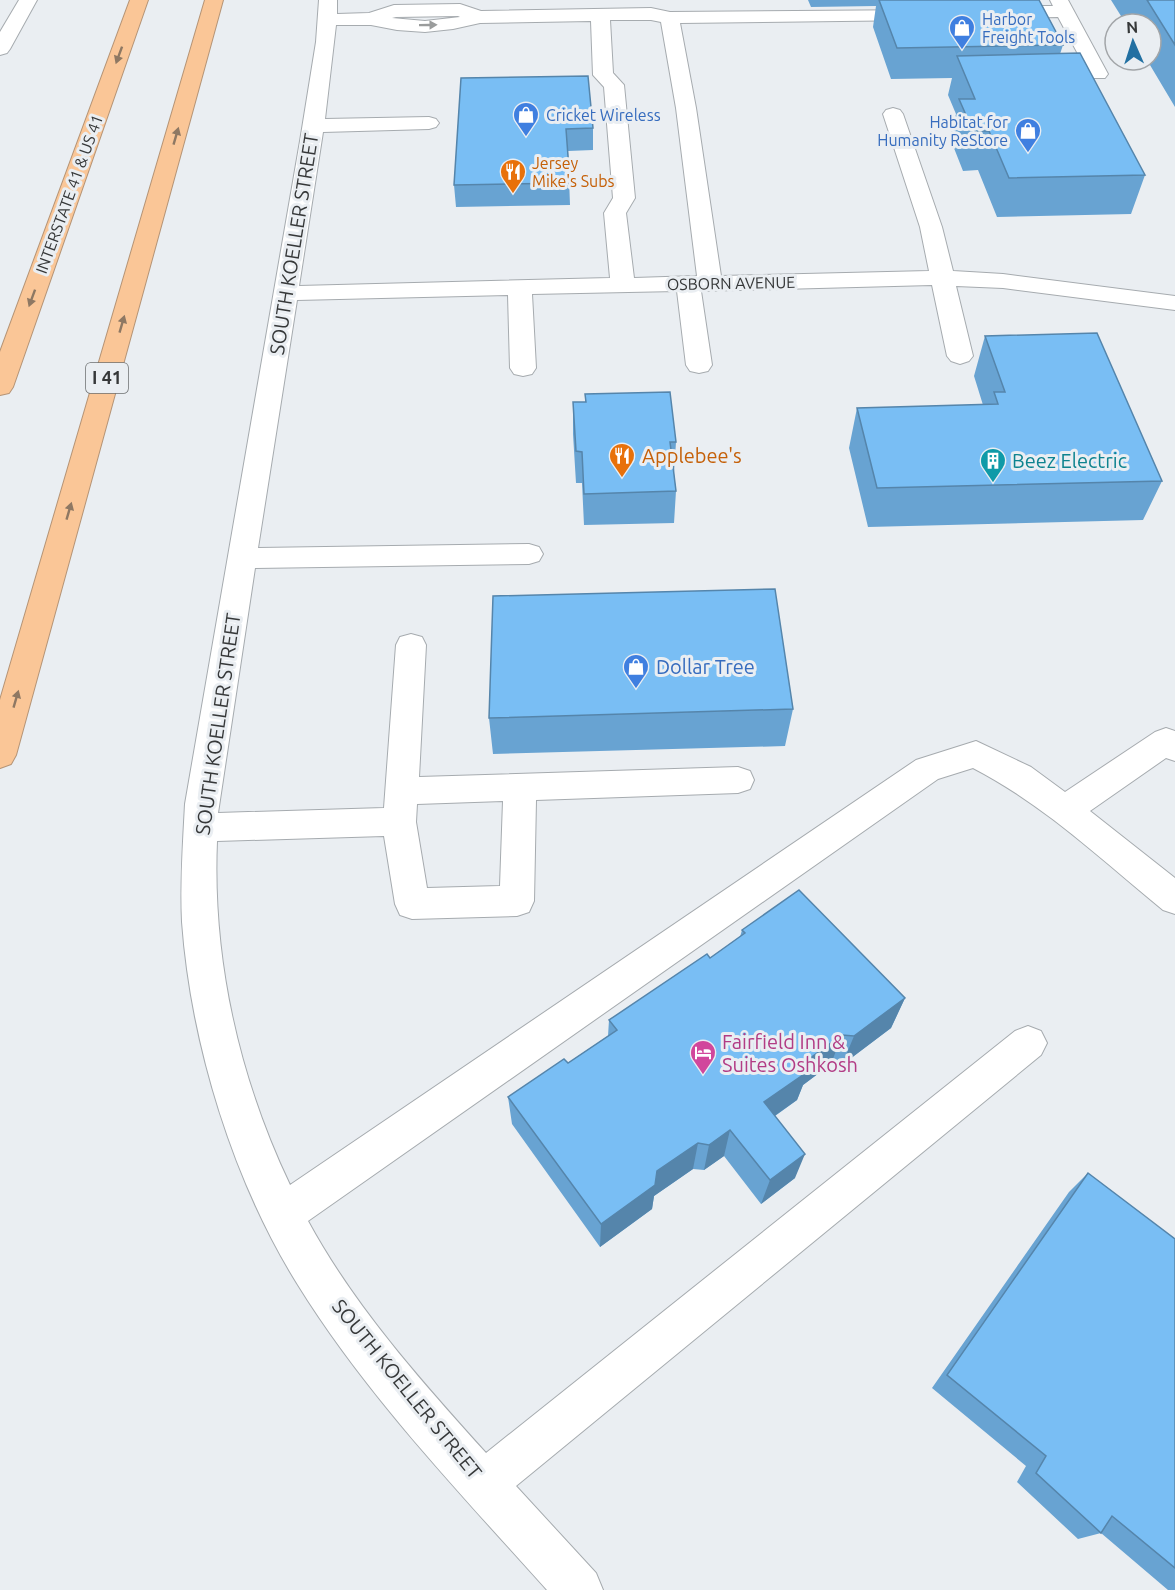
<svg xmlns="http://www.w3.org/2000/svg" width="1175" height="1590" font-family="Ubuntu,sans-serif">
<rect width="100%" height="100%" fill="#eaeef2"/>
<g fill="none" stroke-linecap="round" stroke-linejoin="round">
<defs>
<path id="minor" d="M 19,0 L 37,0 L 10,49 L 7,53 L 0,55 L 0,32 Z
M 319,0 L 337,0 L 337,14 L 369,13 L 394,5 L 460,4 L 481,11 L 651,8 L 670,12 L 928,10 L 930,14 L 928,18 L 921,20 L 680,23 L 696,108 L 721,276 L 929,271 L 920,227 L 883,114 L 886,110 L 893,108 L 900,110 L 903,114 L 942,227 L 953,271 L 1003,274 L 1175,296 L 1175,310 L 1003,288 L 956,286 L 973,356 L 969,361 L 960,364 L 951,361 L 947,356 L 932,285 L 701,291 L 712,365 L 708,371 L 699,373 L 690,371 L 686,365 L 677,291 L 532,294 L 536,368 L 532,374 L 523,376 L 514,374 L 510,368 L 508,295 L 297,300 L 258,548 L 529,544 L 539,547 L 543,554 L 539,561 L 529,564 L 255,568 L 218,813 L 384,808 L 396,645 L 400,637 L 411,634 L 422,637 L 426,645 L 419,777 L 738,767 L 750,771 L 754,780 L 750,789 L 738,793 L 536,800 L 534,901 L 529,912 L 517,916 L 412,919 L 400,915 L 395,904 L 384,836 L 217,841 C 212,959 239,1078 290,1185 L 916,760 L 976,741 L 1031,767 L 1065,792 L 1155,732 L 1166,728 L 1175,731 L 1175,761 L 1166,758 L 1090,811 L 1175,878 L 1175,914 L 1163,910 C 1102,860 1043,804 973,768 L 938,779 L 308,1221 C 354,1306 421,1381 486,1453 L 1015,1031 L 1028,1026 L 1041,1031 L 1047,1043 L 1041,1055 L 516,1486 L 596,1573 L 603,1590 L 547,1590 C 461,1494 366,1395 298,1285 C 233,1181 191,1044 182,922 C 180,882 183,843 185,804 L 300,141 L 316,42 ZM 396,17 L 458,16 L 460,17 L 425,21 L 392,18 ZM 610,20 L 651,20 L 661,22 L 676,108 L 697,276 L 634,278 L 626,213 L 635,198 L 624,85 L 613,73 ZM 591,21 L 593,75 L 604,87 L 613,198 L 604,213 L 610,278 L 299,286 L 323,132 L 429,129 L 436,127 L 439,123 L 436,119 L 429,117 L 325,119 L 336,25 L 371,25 L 397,30 L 425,32 L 453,29 L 480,23 ZM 503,801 L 500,886 L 427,888 L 416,822 L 417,804 Z
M 1050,0 L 1068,0 L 1108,74 L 1105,78 L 1091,78 L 1058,17 L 1000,18 L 993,16 L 991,12 L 993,8 L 1000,6 L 1053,6 Z"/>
<path id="highway" d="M 130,0 L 148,0 L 13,387 L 9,393 L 0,395 L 0,352 Z
M 205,0 L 223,0 L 16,755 L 11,764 L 0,768 L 0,700 Z"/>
</defs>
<use href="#minor" stroke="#a6abaf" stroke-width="2"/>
<use href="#highway" stroke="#b59476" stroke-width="2"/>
<use href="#minor" fill="#fff" fill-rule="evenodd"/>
<use href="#highway" fill="#fac697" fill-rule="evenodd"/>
</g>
<path fill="#68a3d2" d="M 808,0 L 1039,0 L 1063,45 L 1060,54 L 1145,175 L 1131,214 L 997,217 L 978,170 L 963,171 L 950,138 L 956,114 L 948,95 L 952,78 L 891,79 L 873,27 L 876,6 L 811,7 Z
M 1111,0 L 1175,0 L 1175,107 L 1147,60 L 1151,60 L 1151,24 L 1126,24 Z
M 461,78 L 593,128 L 593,150 L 568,151 L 570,205 L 456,207 L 454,185 Z
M 985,336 L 1162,481 L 1143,520 L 868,527 L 849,448 L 857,408 L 983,405 L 974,376 Z
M 585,394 L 676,442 L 674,473 L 676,491 L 674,523 L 584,525 L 582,483 L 576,483 L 573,434 L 573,402 L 585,402 Z
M 793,709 L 785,746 L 493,754 L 489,718 Z
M 742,930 L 905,998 L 891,1028 L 842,1065 L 831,1064 L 803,1085 L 797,1100 L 775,1116 L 795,1178 L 761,1204 L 724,1156 L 704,1170 L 693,1169 L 654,1196 L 652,1209 L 600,1247 L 512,1124 L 508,1097 L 568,1063 L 608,1036 L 609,1020 L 710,958 L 740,937 Z
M 1088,1173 L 1175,1239 L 1175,1590 L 1168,1590 L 1101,1533 L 1078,1539 L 1017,1482 L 1026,1466 L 932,1388 L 1069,1192 Z"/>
<path fill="#5585ab" d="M 905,998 L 891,1028 L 842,1065 L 854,1036 Z
M 842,1035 L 831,1064 L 803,1085 L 797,1100 L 756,1129 L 764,1102 L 809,1059 Z
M 730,1130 L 724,1156 L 704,1170 L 709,1145 Z
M 698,1143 L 693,1169 L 654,1196 L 652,1209 L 600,1247 L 601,1224 L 657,1171 Z
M 805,1154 L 795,1178 L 761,1204 L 770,1180 Z"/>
<path fill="#79bef4" stroke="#5585ab" stroke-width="1.5" d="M 879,0 L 1039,0 L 1063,45 L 897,48 Z
M 1147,0 L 1175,0 L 1175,45 Z
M 1080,53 L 1145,175 L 1009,178 L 989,131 L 973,131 L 959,99 L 975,99 L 957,56 Z
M 588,76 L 593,128 L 566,129 L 570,183 L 454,185 L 461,78 Z
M 1097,333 L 1162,481 L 877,488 L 857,408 L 998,404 L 994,392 L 1005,392 L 985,336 Z
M 670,392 L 676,442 L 670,442 L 676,491 L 584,494 L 582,452 L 576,451 L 573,402 L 586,402 L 585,394 Z
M 775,589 L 793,709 L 489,718 L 493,596 Z
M 799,890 L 905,998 L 854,1036 L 842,1035 L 809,1059 L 807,1072 L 764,1102 L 805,1154 L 770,1180 L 730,1130 L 709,1145 L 698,1143 L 657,1171 L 655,1185 L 601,1224 L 508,1097 L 564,1059 L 568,1063 L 617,1030 L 609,1020 L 707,954 L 710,958 L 745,933 L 742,930 Z
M 1088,1173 L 1175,1239 L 1175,1568 L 1112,1516 L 1101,1533 L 1036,1473 L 1046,1456 L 947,1375 Z"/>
<defs><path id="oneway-solid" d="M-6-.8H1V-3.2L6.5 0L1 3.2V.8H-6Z" transform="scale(1.5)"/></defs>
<use fill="#9a9c9c" href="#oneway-solid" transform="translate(428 25) rotate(-1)"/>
<g fill="#8e7863">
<use href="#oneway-solid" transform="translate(119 55) rotate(110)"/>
<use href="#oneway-solid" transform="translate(176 136) rotate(-74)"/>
<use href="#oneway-solid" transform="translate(32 298) rotate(110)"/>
<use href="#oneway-solid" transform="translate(122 324) rotate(-74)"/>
<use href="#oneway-solid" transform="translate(69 511) rotate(-74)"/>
<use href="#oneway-solid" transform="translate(16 699) rotate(-74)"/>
</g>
<defs>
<symbol id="shop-pin" viewBox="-11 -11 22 30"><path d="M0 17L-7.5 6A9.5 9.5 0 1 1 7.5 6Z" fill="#3f7fe0" stroke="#eaeef2"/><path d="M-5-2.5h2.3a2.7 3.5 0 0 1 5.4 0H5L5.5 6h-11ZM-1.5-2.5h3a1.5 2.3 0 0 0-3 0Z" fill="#fff"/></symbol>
<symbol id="restaurant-pin" viewBox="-11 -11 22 30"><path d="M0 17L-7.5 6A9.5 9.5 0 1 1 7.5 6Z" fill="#e8710a" stroke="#eaeef2"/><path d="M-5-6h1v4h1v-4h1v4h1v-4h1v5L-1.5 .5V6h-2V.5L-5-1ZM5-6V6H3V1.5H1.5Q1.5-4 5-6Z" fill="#fff"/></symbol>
<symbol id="building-pin" viewBox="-11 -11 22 30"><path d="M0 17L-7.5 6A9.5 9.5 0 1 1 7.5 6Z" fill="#0f9aa8" stroke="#eaeef2"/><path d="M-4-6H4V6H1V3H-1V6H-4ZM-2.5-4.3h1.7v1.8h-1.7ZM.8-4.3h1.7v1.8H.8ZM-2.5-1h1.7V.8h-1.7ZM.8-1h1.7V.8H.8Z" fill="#fff"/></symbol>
<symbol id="hotel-pin" viewBox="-11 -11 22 30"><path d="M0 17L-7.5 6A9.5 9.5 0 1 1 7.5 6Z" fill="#d1479c" stroke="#eaeef2"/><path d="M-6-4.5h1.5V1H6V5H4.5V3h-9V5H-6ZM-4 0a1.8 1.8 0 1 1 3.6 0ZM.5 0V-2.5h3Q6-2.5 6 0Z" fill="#fff"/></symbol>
</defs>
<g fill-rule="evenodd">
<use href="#shop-pin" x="947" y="13" width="30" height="40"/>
<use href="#shop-pin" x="511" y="100" width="30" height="40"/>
<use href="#shop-pin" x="1013" y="116" width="30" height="40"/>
<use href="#restaurant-pin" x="498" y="157" width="30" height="40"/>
<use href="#restaurant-pin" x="607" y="441" width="30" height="40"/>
<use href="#building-pin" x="978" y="446" width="30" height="40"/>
<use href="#shop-pin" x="621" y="652" width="30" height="40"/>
<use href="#hotel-pin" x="688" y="1038" width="30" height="40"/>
</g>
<g text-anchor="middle" stroke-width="6" stroke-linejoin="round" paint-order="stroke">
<g font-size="16" fill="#366cbe" stroke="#eaeef2" text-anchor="start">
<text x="982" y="25">Harbor<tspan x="982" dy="18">Freight Tools</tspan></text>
<text x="546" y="121">Cricket Wireless</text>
<text x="1008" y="128" text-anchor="end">Habitat for<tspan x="1008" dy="18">Humanity ReStore</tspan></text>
</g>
<g font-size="16" fill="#c56008" stroke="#eaeef2" text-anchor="start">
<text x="532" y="169">Jersey<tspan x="532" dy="18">Mike's Subs</tspan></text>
</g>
<g font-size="16" fill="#363839" stroke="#eaeef2">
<text transform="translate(69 194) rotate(-70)" y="6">INTERSTATE 41 &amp; US 41</text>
<text transform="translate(731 283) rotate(-1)" y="6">OSBORN AVENUE</text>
</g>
<rect fill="#eaeef2" stroke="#6c6f70" stroke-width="1.5" x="86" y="363" width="42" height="30" rx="4.5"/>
<g font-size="18" font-weight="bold" fill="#363839">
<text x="107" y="384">I 41</text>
</g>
<g font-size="20" fill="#363839" stroke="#eaeef2">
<text transform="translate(294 244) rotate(-81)" y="7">SOUTH KOELLER STREET</text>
<text transform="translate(218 724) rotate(-82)" y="7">SOUTH KOELLER STREET</text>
<text transform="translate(407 1389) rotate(51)" y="7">SOUTH KOELLER STREET</text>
</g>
<g font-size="20" fill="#c56008" stroke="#eaeef2" text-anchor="start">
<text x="642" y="463">Applebee's</text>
</g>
<g font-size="20" fill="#0d838f" stroke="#eaeef2" text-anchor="start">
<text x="1012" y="468">Beez Electric</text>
</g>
<g font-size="20" fill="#366cbe" stroke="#eaeef2" text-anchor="start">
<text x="656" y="674">Dollar Tree</text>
</g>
<g font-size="20" fill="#b23c85" stroke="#eaeef2" text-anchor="start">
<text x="722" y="1049">Fairfield Inn &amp;<tspan x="722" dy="23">Suites Oshkosh</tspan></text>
</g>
</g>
<g transform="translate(1133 42) rotate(357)"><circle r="28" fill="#eaeef2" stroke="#a2a5a8" stroke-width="1.5"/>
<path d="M0-4.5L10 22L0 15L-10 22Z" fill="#2270a2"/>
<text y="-9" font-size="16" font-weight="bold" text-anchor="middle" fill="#363839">N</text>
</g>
</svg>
